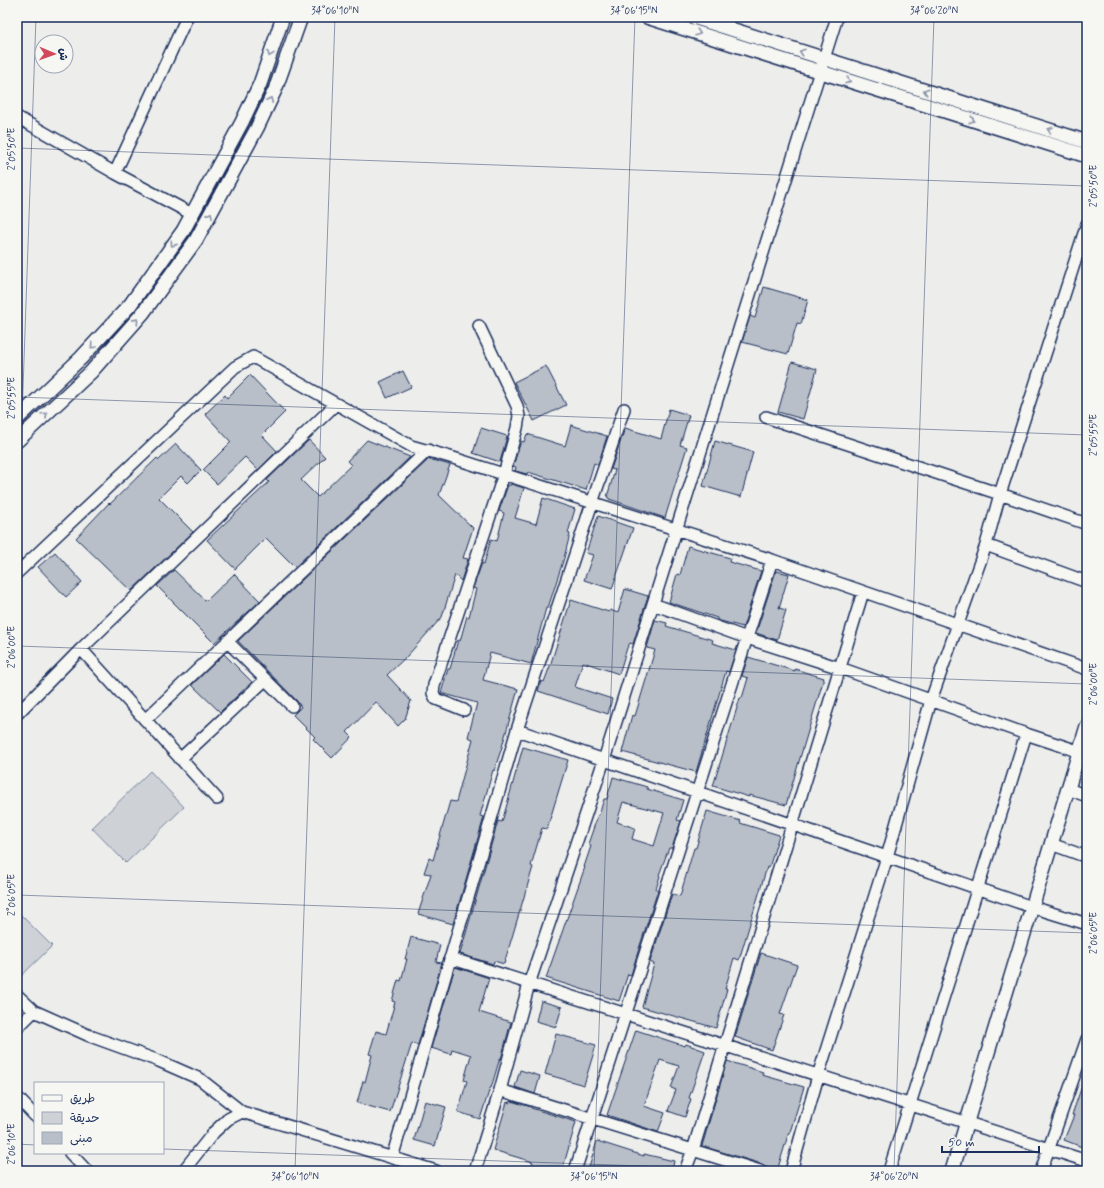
<svg xmlns="http://www.w3.org/2000/svg" width="1104" height="1188" font-family="Mynerve,'Playpen Sans Arabic',sans-serif">
<rect width="100%" height="100%" fill="#edeeec"/>
<filter id="ink" filterUnits="userSpaceOnUse"><feTurbulence type="fractalNoise" baseFrequency=".025" numOctaves="2"/><feDisplacementMap in="SourceGraphic" scale="8" xChannelSelector="R" yChannelSelector="G"/><feConvolveMatrix kernelMatrix="1 2 1 2 8 2 1 2 1" color-interpolation-filters="sRGB"/></filter>
<g filter="url(#ink)">
<path fill="#ced2d7" stroke="#74809a" d="M 150,771 L 184,807 L 126,863 L 92,828 Z
M 17,911 L 52,946 L 18,979 L 17,978 Z"/>
<path fill="#b9bfc8" stroke="#1b2f5e" fill-rule="evenodd" d="M 764,287 L 808,300 L 801,324 L 797,323 L 788,354 L 742,342 L 750,316 L 755,318 Z
M 792,362 L 817,369 L 803,419 L 778,412 Z
M 546,366 L 566,405 L 534,421 L 514,382 Z
M 403,371 L 411,387 L 387,398 L 380,382 Z
M 250,375 L 285,412 L 262,435 L 277,451 L 258,470 L 245,457 L 217,484 L 203,470 L 231,442 L 205,414 L 225,395 L 227,398 Z
M 669,409 L 689,415 L 680,445 L 687,447 L 665,518 L 609,499 L 609,498 L 607,497 L 615,470 L 611,469 L 625,428 L 661,439 Z
M 571,425 L 607,436 L 598,465 L 594,463 L 586,490 L 528,472 L 527,474 L 515,471 L 516,467 L 513,466 L 521,441 L 524,442 L 527,434 L 565,446 Z
M 481,428 L 507,436 L 500,462 L 473,453 Z
M 309,440 L 325,457 L 301,480 L 318,497 L 351,465 L 347,461 L 367,440 L 410,457 L 295,567 L 266,538 L 235,569 L 207,540 L 269,482 L 267,480 Z
M 715,441 L 753,452 L 741,497 L 703,486 Z
M 176,444 L 201,470 L 188,483 L 181,476 L 159,498 L 193,532 L 131,591 L 76,538 L 109,503 L 110,504 L 157,458 L 159,460 Z
M 429,459 L 450,465 L 439,495 L 473,528 L 463,558 L 468,559 L 461,581 L 455,575 L 442,617 L 408,655 L 387,675 L 411,701 L 405,719 L 398,726 L 376,702 L 347,732 L 352,737 L 332,758 L 313,739 L 315,737 L 293,715 L 301,707 L 297,701 L 238,641 Z
M 511,484 L 524,488 L 515,518 L 536,524 L 543,498 L 575,509 L 568,533 L 570,534 L 564,558 L 548,608 L 546,608 L 531,664 L 490,653 L 483,680 L 518,689 L 502,747 L 494,771 L 493,770 L 480,816 L 484,817 L 453,924 L 418,914 L 431,874 L 424,873 L 429,858 L 433,860 L 450,801 L 456,802 L 473,739 L 468,737 L 477,703 L 441,693 L 448,669 L 450,669 L 458,640 L 460,641 L 467,616 L 469,617 L 476,589 L 473,588 L 482,563 L 484,564 L 491,539 L 497,541 L 504,513 L 499,511 L 508,485 L 511,485 Z
M 598,516 L 633,528 L 612,589 L 584,580 L 593,555 L 586,553 Z
M 688,546 L 730,558 L 729,562 L 761,571 L 743,627 L 717,620 L 717,618 L 669,602 L 677,574 L 680,575 Z
M 55,552 L 82,582 L 66,597 L 38,567 Z
M 174,570 L 206,601 L 234,574 L 260,601 L 214,643 L 157,586 Z
M 776,571 L 789,574 L 779,608 L 786,610 L 777,640 L 756,633 Z
M 625,589 L 648,596 L 633,644 L 630,643 L 627,648 L 619,674 L 583,662 L 575,687 L 612,699 L 608,714 L 538,691 L 541,681 L 544,682 L 550,666 L 571,600 L 609,612 L 610,610 L 618,613 Z
M 655,620 L 667,623 L 666,626 L 713,640 L 712,643 L 736,650 L 729,672 L 726,671 L 696,772 L 622,752 L 632,715 L 635,716 L 655,650 L 647,648 Z
M 224,654 L 252,682 L 220,712 L 192,685 Z
M 748,657 L 795,671 L 795,669 L 824,678 L 786,805 L 749,795 L 749,797 L 713,786 L 740,698 L 742,698 L 748,678 L 742,676 Z
M 523,747 L 568,760 L 547,829 L 542,828 L 531,866 L 533,867 L 504,964 L 494,961 L 493,964 L 460,954 L 498,821 L 502,822 Z
M 613,777 L 647,787 L 647,789 L 683,800 L 677,820 L 681,821 L 672,848 L 669,848 L 659,875 L 660,876 L 656,889 L 658,890 L 636,958 L 631,975 L 628,974 L 619,1001 L 546,978 L 585,867 L 584,867 L 591,846 L 588,844 L 598,815 L 599,815 L 604,799 L 607,799 ZM 623,802 L 664,813 L 654,846 L 632,839 L 635,828 L 617,822 Z
M 707,811 L 741,821 L 740,823 L 779,835 L 769,868 L 767,867 L 739,960 L 734,958 L 725,989 L 727,989 L 716,1028 L 642,1007 L 654,964 L 650,962 L 672,894 L 680,896 L 694,848 L 696,848 Z
M 411,937 L 440,945 L 436,962 L 442,963 L 418,1045 L 412,1043 L 390,1112 L 357,1103 L 363,1081 L 365,1082 L 372,1055 L 369,1054 L 376,1031 L 386,1034 L 395,1002 L 392,1001 L 398,980 L 401,981 L 407,959 L 405,959 Z
M 761,953 L 797,965 L 780,1014 L 784,1015 L 772,1050 L 735,1037 Z
M 455,967 L 489,978 L 479,1012 L 511,1022 L 501,1059 L 500,1058 L 491,1088 L 490,1088 L 480,1119 L 458,1112 L 467,1081 L 464,1080 L 471,1055 L 452,1049 L 451,1054 L 431,1048 Z
M 541,1001 L 562,1007 L 556,1027 L 536,1021 Z
M 636,1030 L 685,1046 L 686,1044 L 705,1051 L 689,1098 L 691,1099 L 685,1117 L 668,1111 L 676,1090 L 671,1088 L 679,1066 L 660,1060 L 644,1106 L 665,1113 L 658,1132 L 607,1115 Z
M 556,1034 L 596,1045 L 584,1085 L 545,1074 Z
M 727,1061 L 763,1072 L 762,1075 L 804,1087 L 790,1132 L 789,1132 L 777,1171 L 766,1167 L 762,1164 L 702,1146 Z
M 520,1070 L 540,1076 L 535,1094 L 515,1087 Z
M 1085,1077 L 1087,1077 L 1087,1149 L 1064,1140 L 1074,1115 L 1072,1115 Z
M 425,1101 L 446,1107 L 435,1146 L 414,1140 Z
M 511,1101 L 531,1107 L 531,1108 L 576,1122 L 562,1171 L 548,1171 L 532,1166 L 533,1162 L 493,1150 L 507,1102 L 510,1103 Z
M 597,1141 L 644,1156 L 644,1154 L 674,1161 L 672,1171 L 588,1171 Z"/>
<g fill="none" stroke-linecap="round" stroke-linejoin="round">
<defs>
<path id="minor" d="M 726,27 L 729,17
M 17,117 L 115,173 L 192,214
M 115,173 L 187,17
M 624,409 L 592,503 L 517,730 L 1032,907 L 1087,924
M 766,417 L 1000,494 L 1087,524
M 986,545 L 1087,582
M 17,573 L 235,367 L 253,357 L 411,446 L 450,457 L 772,560 L 1087,669
M 653,604 L 747,638 L 840,668 L 1026,734 L 1087,754
M 227,641 L 292,706
M 81,649 L 217,799
M 464,710 L 436,699 L 433,693 L 434,685 L 504,474 L 517,428 L 519,416 L 517,406 L 479,326
M 17,714 L 81,649 L 336,404
M 145,720 L 428,450
M 180,759 L 265,680
M 1068,789 L 1087,796
M 1051,844 L 1087,857
M 450,958 L 1087,1161
M 17,995 L 34,1011 L 90,1036 L 159,1061 L 200,1079 L 242,1112 L 228,1119 L 214,1132 L 183,1171
M 17,1028 L 34,1011
M 500,1090 L 760,1171
M 17,1097 L 35,1116
M 242,1112 L 436,1171
M 70,1153 L 87,1171
M 392,1158 L 517,730
M 475,1171 L 500,1090 L 529,984 L 604,760 L 837,17
M 575,1171 L 772,560
M 685,1171 L 693,1150 L 863,592
M 791,1171 L 818,1076 L 887,857 L 931,700 L 986,545 L 1000,494 L 1087,224
M 889,1171 L 1026,734
M 1041,1171 L 1087,1039"/>
<path id="tertiary" d="M 647,17 L 1087,156
M 693,17 L 1087,142
M 17,419 L 81,358 L 130,305 L 183,231 L 242,122 L 260,84 L 283,17
M 17,441 L 91,372 L 143,313 L 196,240 L 257,128 L 275,90 L 301,17
M 952,1171 L 1087,726"/>
</defs>
<use href="#minor" stroke="#1b2f5e" stroke-width="14"/>
<use href="#tertiary" stroke="#1b2f5e" stroke-width="16"/>
<use href="#minor" stroke="#f6f6f2" stroke-width="11"/>
<use href="#tertiary" stroke="#f6f6f2" stroke-width="13"/>
</g>
<defs><path id="oneway-chevron" d="M-2-3.5L2.5 0L-2 3.5" fill="none" stroke-width="1.6" stroke-linecap="round" stroke-linejoin="round"/></defs>
<g stroke="#8892a8">
<use href="#oneway-chevron" transform="translate(698 33) rotate(18)"/>
<use href="#oneway-chevron" transform="translate(802 52) rotate(-162)"/>
<use href="#oneway-chevron" transform="translate(270 54) rotate(110)"/>
<use href="#oneway-chevron" transform="translate(848 81) rotate(18)"/>
<use href="#oneway-chevron" transform="translate(926 91) rotate(-162)"/>
<use href="#oneway-chevron" transform="translate(270 100) rotate(-65)"/>
<use href="#oneway-chevron" transform="translate(972 120) rotate(18)"/>
<use href="#oneway-chevron" transform="translate(1050 130) rotate(-162)"/>
<use href="#oneway-chevron" transform="translate(210 215) rotate(-61)"/>
<use href="#oneway-chevron" transform="translate(173 244) rotate(125)"/>
<use href="#oneway-chevron" transform="translate(136 321) rotate(-48)"/>
<use href="#oneway-chevron" transform="translate(93 346) rotate(133)"/>
<use href="#oneway-chevron" transform="translate(45 415) rotate(-43)"/>
</g>
</g>
<path fill="none" stroke="#1b2f5e" stroke-width="1" stroke-opacity="0.45" d="M 17,148 L 1087,186M 17,397 L 1087,435M 17,561 L 36,17M 17,646 L 1087,684M 17,895 L 1087,933M 17,1144 L 35,1145M 163,1149 L 782,1171M 295,1171 L 335,17M 594,1171 L 635,17M 894,1171 L 934,17"/>
<rect width="1104" height="1188" fill="none" stroke="#f6f6f2" stroke-width="44"/>
<rect x="34" y="1082" width="130" height="72" fill="#f6f6f2" stroke="#9ea6b7"/>
<rect x="42" y="1095" width="20" height="6" fill="#f6f6f2" stroke="#9ea6b7"/>
<text x="70" y="1102" font-size="12" fill="#1b2f5e">طريق</text>
<rect x="42" y="1112" width="20" height="12" fill="#ced2d7" stroke="#9ea6b7"/>
<text x="70" y="1122" font-size="12" fill="#1b2f5e">حديقة</text>
<rect x="42" y="1132" width="20" height="12" fill="#b9bfc8" stroke="#9ea6b7"/>
<text x="70" y="1142" font-size="12" fill="#1b2f5e">مبنى</text>
<g transform="translate(54 54) rotate(92)"><circle r="19" fill="#f6f6f2" stroke="#9ea6b7"/>
<path d="M0-3L7 15L0 10L-7 15Z" fill="#d1495b"/>
<text y="-6" font-size="11" font-weight="bold" text-anchor="middle" fill="#1b2f5e">ش</text>
</g>
<path d="M942 1146v6h97v-6" fill="none" stroke="#1b2f5e" stroke-width="2"/>
<text x="948" y="1146" font-size="12" fill="#1b2f5e" stroke="#f6f6f2" stroke-width="3" paint-order="stroke">50 m</text>
<rect x="22" y="22" width="1060" height="1144" fill="none" stroke="#1b2f5e" stroke-width="1.5"/>
<g font-size="10" text-anchor="middle" fill="#1b2f5e">
<text x="335" y="14">34°06'10"N</text>
<text x="634" y="14">34°06'15"N</text>
<text x="934" y="14">34°06'20"N</text>
<text transform="translate(11 149) rotate(-90)" y="4">2°05'50"E</text>
<text transform="translate(1093 186) rotate(-90)" y="4">2°05'50"E</text>
<text transform="translate(11 398) rotate(-90)" y="4">2°05'55"E</text>
<text transform="translate(1093 435) rotate(-90)" y="4">2°05'55"E</text>
<text transform="translate(11 647) rotate(-90)" y="4">2°06'00"E</text>
<text transform="translate(1093 684) rotate(-90)" y="4">2°06'00"E</text>
<text transform="translate(11 895) rotate(-90)" y="4">2°06'05"E</text>
<text transform="translate(1093 933) rotate(-90)" y="4">2°06'05"E</text>
<text transform="translate(11 1144) rotate(-90)" y="4">2°06'10"E</text>
<text x="295" y="1180">34°06'10"N</text>
<text x="594" y="1180">34°06'15"N</text>
<text x="894" y="1180">34°06'20"N</text>
</g>
</svg>
